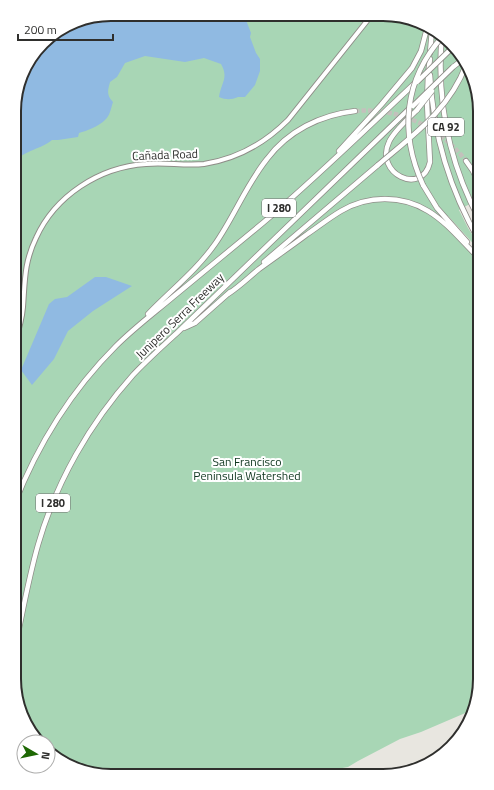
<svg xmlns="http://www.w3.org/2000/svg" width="494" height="790" font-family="'Titillium Web',sans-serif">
<rect width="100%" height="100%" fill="#e8e6e0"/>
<path fill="#a8d6b5" d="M 111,14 L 401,16 L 442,34 L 473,74 L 480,111 L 480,210 L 475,201 L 459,210 L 468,228 L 480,247 L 480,251 L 448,216 L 441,220 L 480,259 L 480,685 L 470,711 L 421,732 L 400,739 L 358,761 L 348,767 L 331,770 L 316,776 L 98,775 L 52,756 L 48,751 L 48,742 L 41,742 L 21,716 L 14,679 L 15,99 L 24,68 L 47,38 L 74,21 Z"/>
<path fill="#90bae2" d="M 111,14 L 254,15 L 246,20 L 251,33 L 250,37 L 256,53 L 260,59 L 260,71 L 255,85 L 245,97 L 238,97 C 231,100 226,100 219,97 C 221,83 229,78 221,64 L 204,58 L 185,62 L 145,56 L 125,63 L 117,77 L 110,82 C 108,90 106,95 113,102 C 111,108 110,116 105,120 C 99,126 87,131 79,133 L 78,137 L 58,140 L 52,140 C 42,149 24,150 15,162 L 15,99 L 24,68 L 47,38 L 74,21 Z
M 95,277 L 106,277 L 132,286 L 93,311 L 68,331 L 54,359 L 32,385 L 21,370 L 49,304 L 55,299 L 67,297 Z"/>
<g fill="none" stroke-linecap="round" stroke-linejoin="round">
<path stroke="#c3c1bc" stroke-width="4.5" stroke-dasharray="4.5 2" stroke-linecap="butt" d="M 355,111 C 398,107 440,127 466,161"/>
<defs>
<path id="minor" d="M 381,776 L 392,773 L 410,767"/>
<path id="major" d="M 14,345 C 18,333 22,320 23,307 C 25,281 24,263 36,238 C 55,196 99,167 146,164 C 165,162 184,166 204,164 C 236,159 265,143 288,120 L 371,16"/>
<path id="highway" d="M 442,34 C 436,99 449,163 480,221
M 430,53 L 432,30
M 453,67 L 462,60
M 430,75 C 433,134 450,191 480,242
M 478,101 C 475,122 475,142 480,162
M 417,110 C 408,119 394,131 389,142 C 374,173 422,197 430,162 L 427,103 L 428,74 L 430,59
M 339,151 L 381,105 L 412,68 L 421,51 L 427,28
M 466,161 L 473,171 L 480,186
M 423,185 L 437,208 L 467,242
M 264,262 L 378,165
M 228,294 C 239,287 248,278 259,269 C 274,258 290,247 306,235 C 318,227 329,218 341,211 C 368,195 402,195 428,211 C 448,223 463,243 480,259
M 148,314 C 170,291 196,271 215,244 C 234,217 246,185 267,159 C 288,131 320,115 355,111
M 184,328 L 195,323 L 230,292
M 14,505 C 37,446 71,391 116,346 C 134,328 154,313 173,297 C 203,272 234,247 264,222 C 316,178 365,130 415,83
M 14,652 C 22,616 28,580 38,545 C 56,482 90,423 133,375 C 148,359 164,345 179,331 L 410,108"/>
</defs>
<use href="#minor" stroke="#8f8d88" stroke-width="5"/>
<use href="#major" stroke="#8f8d88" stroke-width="6"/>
<use href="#highway" stroke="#8f8d88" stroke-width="6"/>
<use href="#minor" stroke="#fff" stroke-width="3"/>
<use href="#major" stroke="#fff" stroke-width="4"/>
<use href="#highway" stroke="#fff" stroke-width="4.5"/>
<defs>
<path id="highway-bridge" d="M 417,82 L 452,48
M 413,106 L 453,67
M 417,110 L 424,101 L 432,91
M 378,165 C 413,135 449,110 466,65
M 423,185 C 399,133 404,79 443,36"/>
</defs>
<use href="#highway-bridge" stroke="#8f8d88" stroke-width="6" stroke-linecap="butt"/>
<use href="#highway-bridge" stroke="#fff" stroke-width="4.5"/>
</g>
<g text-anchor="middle" stroke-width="4" stroke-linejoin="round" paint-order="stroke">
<g fill="#fff" stroke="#6d6d6c" stroke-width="1">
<rect x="428" y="118" width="36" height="18" rx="3"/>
<rect x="262" y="199" width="34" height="18" rx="3"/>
<rect x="36" y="494" width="34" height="18" rx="3"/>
</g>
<g font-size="11" font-weight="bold" fill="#2f2f2d">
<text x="446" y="131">CA 92</text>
<text x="279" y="212">I 280</text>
<text x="53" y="507">I 280</text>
</g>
<g font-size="12" fill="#2f2f2d" stroke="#fff">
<text transform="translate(165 155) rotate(-2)" y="4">Cañada Road</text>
<text transform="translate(180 316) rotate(-44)" y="4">Junipero Serra Freeway</text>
</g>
<g font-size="12" fill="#0e351e" stroke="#fff">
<text x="247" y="466">San Francisco<tspan x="247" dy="14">Peninsula Watershed</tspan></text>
</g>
</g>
<path d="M0 0H494V790H0ZM111 21H383A90 90 0 0 1 473 111V679A90 90 0 0 1 383 769H111A90 90 0 0 1 21 679V111A90 90 0 0 1 111 21Z" fill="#fff" fill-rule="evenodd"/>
<path fill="none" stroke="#2f2f2d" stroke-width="2" d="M111 21H383A90 90 0 0 1 473 111V679A90 90 0 0 1 383 769H111A90 90 0 0 1 21 679V111A90 90 0 0 1 111 21Z"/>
<g transform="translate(36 754) rotate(99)"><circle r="19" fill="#ffffff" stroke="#acacab"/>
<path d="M0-3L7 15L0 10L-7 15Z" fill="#1e6804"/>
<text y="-6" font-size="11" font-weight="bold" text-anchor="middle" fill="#2f2f2d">N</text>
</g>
<path d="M18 34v6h95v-6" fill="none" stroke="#2f2f2d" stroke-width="2"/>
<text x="24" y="34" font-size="12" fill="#2f2f2d" stroke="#ffffff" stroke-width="3" paint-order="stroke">200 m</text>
</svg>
